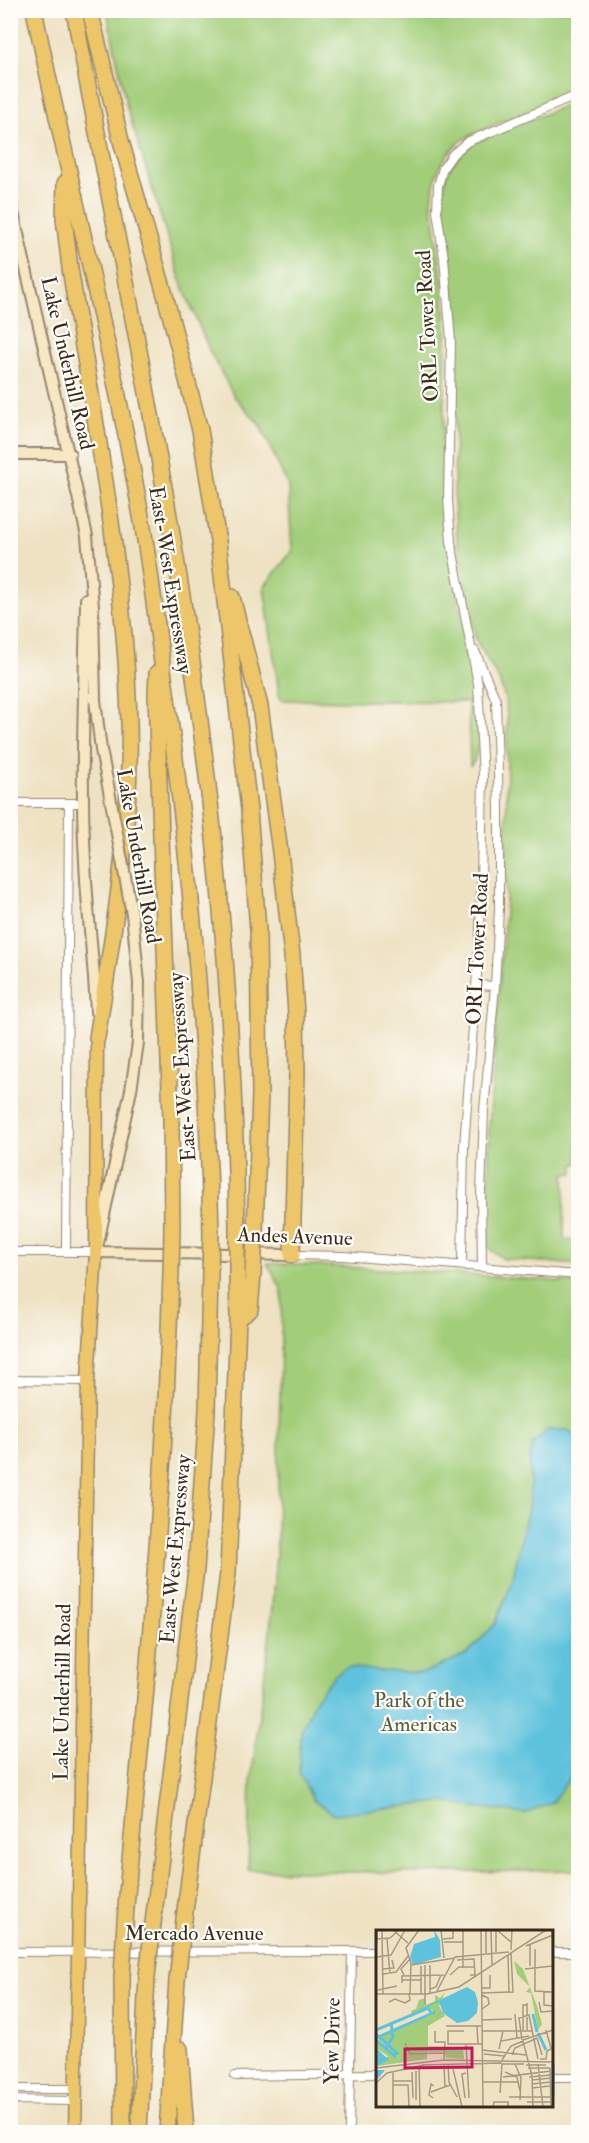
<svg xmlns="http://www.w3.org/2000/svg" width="589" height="2143" font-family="'IM FELL Double Pica',serif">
<rect width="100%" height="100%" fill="#fdfcf7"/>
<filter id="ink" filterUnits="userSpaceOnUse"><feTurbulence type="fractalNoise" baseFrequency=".0167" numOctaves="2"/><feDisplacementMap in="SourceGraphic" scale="12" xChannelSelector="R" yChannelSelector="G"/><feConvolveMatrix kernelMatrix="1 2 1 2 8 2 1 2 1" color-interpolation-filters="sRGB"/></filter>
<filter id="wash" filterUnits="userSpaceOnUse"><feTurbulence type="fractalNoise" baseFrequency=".008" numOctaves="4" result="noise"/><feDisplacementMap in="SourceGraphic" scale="24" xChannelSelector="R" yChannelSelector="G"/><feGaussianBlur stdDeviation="1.35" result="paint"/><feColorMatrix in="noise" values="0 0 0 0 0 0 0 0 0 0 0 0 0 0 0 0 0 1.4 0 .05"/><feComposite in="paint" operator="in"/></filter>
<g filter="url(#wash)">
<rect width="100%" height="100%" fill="#efe2c3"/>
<path fill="#a2cd79" stroke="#6e7c4c" stroke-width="1.5" d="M 107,11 L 578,11 L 578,89 L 465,138 C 442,155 433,175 432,204 C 438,249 446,294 446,340 C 445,417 437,495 453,571 C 458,599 493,752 470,766 L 468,702 L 280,700 L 264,587 L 292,551 L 288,486 L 260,425 L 234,396 L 210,352 L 181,282 L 126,104 Z
M 578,100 L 578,1164 L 574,1164 L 574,1173 L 565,1174 L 564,1239 L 577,1240 L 578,1265 L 504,1259 L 492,1251 L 488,1246 L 489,1128 L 506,898 L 507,720 L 506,701 L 499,680 L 476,640 L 457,539 L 454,501 L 456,330 L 454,298 L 442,195 L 446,177 L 452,165 L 463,152 L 474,143 Z
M 267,1263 L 421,1271 L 578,1283 L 578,1870 L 416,1873 L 248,1870 L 251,1781 L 270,1632 L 277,1541 L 282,1290 Z"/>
<path fill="#5fc2dd" stroke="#4d767e" stroke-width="1.5" d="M 548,1430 L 568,1430 L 578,1439 L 578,1483 L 574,1546 L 576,1700 L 578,1743 L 571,1776 L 552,1803 L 525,1814 L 441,1802 L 334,1814 L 314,1801 L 299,1773 L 301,1732 L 315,1699 L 335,1675 L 347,1667 L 382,1671 L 423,1673 L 467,1654 L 495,1624 L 512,1583 L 530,1498 L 530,1456 L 533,1443 Z"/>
</g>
<g filter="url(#ink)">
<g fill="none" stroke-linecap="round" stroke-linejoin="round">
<defs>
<path id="street" d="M 475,651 L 496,700 L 499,808 L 499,909 L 495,986 L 484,1111 L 481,1193 L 482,1266
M 10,803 L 83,803
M 476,985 L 495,986
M 10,1252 L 96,1252
M 66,1252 L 69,803
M 292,1255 L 343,1256 L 578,1275
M 462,1265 L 464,1146 L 480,935 L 483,776 L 478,684 L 451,542 L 448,499 L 451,341 L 444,258 L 437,211 L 438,186 L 443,168 L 453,154 L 467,142 L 578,95
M 10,1380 L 88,1381
M 10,1952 L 378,1951
M 552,1952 L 578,1952
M 235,2076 L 378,2074
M 552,2077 L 578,2077
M 10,2089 L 75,2089
M 10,2100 L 75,2101
M 349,2132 L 352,1951"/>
<path id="secondary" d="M 10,199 L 87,536 L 93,607 L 95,700 L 101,750 L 107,780
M 10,454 L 70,454
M 86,599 C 85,686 80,774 85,861 C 87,911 94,961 96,1012
M 132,914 L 139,983 L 138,1043 L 131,1090 L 96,1252 L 292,1255"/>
<path id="primary" d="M 75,2132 L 88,1381 L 96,1252 L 97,1038"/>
<path id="highway" d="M 34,10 C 69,179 111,346 141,516 C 150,567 156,618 163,670 C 190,856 207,1045 211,1233
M 74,10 C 106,187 144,363 173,540 C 211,766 235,1001 237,1230
M 90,10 L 121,141 L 165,295 L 200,430 L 218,541 L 249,810 L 258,930 L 260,1094 L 255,1230
M 65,183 L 64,218 L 70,268 C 94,418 125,570 129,722 C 132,828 113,933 97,1038
M 232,597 L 260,706 L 280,852 L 292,955 L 296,1014 L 297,1072 L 292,1255
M 157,673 L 156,695 L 171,1118 L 172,1229
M 238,1319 L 250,1310 L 253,1274
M 184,1919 L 228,1573 L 238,1319 L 237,1275
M 125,1922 C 131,1836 141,1750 148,1664 C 159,1534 167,1404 171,1274
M 153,1923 L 196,1569 L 207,1411 L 210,1274
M 122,1977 L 123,2132
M 180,2049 L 186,2132
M 139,2132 L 147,1977
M 167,2132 L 177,1980"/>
</defs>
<use href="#street" stroke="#958670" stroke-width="10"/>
<use href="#secondary" stroke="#958670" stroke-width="14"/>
<use href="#primary" stroke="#958670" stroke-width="15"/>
<use href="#highway" stroke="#958670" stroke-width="18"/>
<use href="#street" stroke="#fff" stroke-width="8"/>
<use href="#secondary" stroke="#f7e8c3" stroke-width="10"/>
<use href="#primary" stroke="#ecc669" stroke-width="12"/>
<use href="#highway" stroke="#ecc669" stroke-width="15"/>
<defs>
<path id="secondary-bridge" d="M 107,780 L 132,914"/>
<path id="highway-bridge" d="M 237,1230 L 237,1275
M 171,1274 L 172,1229
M 210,1274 L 211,1233
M 253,1274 L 255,1230
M 122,1977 L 125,1922
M 147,1977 L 153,1923
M 177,1980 L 184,1919"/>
</defs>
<use href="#secondary-bridge" stroke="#958670" stroke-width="14" stroke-linecap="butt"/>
<use href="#highway-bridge" stroke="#958670" stroke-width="18" stroke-linecap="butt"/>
<use href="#secondary-bridge" stroke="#f7e8c3" stroke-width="10"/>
<use href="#highway-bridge" stroke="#ecc669" stroke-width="15"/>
</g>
</g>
<g text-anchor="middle" stroke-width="4.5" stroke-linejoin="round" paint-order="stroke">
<g font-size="21" fill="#3b2a1e" stroke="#fdfcf7">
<text transform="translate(427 326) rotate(-93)" y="7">ORL Tower Road</text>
<text transform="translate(68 363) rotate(77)" y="7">Lake Underhill Road</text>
<text transform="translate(171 580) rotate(81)" y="7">East-West Expressway</text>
<text transform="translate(139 856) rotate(80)" y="7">Lake Underhill Road</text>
<text transform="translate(477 949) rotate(-87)" y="7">ORL Tower Road</text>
<text transform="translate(182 1067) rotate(-94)" y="7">East-West Expressway</text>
<text transform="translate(295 1236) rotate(2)" y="7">Andes Avenue</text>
<text transform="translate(175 1549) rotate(-85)" y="7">East-West Expressway</text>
<text transform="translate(62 1692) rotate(-89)" y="7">Lake Underhill Road</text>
<text x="194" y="1940">Mercado Avenue</text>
<text transform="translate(332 2041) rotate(-89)" y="7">Yew Drive</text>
</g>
<g font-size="21" fill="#5a5b39" stroke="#fdfcf7">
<text x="419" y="1707">Park of the<tspan x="419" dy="24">Americas</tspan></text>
</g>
</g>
<g transform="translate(376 1930)">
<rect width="177" height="177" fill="#efe2c3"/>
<path d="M 138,31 L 147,39 L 161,76 L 166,94 L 162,100 L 155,63 L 150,62 L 154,57 L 141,44 ZM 69,62 L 63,76 L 69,86 L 52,96 L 52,116 L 87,117 L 88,129 L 70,128 L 69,122 L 51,122 L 51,129 L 1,136 L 12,126 L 0,118 L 0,111 L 24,129 L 1,108 L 56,85 L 58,82 L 52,77 L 36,84 L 35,81 L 40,79 L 43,70 L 49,68 L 50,75 L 59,71 L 59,65 L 64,68 Z" fill="#a2cd79"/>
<path d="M 58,0 L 64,10 L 65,27 L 37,35 L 34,27 L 38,14 L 59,7 ZM 91,57 L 99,62 L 102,72 L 101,83 L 92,91 L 81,93 L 67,83 L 59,87 L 67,82 L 63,72 L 36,83 ZM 0,118 L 13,130 L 1,136 L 1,140 L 9,140 L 0,151 Z" fill="#5fc2dd"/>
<path fill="none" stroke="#5fc2dd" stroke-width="3" d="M 157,84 L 161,102M 0,100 L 52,78 L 56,84M 162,103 L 170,120M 0,104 L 21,123 L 18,125M 0,108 L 59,82M 0,110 L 20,127M 10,118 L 17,107 L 15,92M 177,134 L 177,165"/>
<path fill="none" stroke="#a79881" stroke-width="1.5" d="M 6,0 L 7,64M 17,0 L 32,13M 65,0 L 68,28M 87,0 L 87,38M 105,0 L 107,177M 110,0 L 110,23M 115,0 L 116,35M 120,0 L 120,22M 121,0 L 135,12M 176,0 L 177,62M 0,9 L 14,8 L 23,0M 11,9 L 14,44M 67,9 L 77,8 L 77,0M 68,12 L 87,12M 154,14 L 154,36M 150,16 L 177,5M 159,19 L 159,61 L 177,62M 135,20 L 136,0M 0,24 L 1,0M 132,25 L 133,62M 0,27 L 15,25 L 29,0M 81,30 L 98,29 L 99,45 L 94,45M 35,35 L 79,28M 49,35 L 49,74M 45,36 L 45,64M 7,39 L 18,38 L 16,30M 149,39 L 176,36M 7,44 L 20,42 L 32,26M 28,45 L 25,39 L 34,29M 74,45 L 83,37 L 99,37M 26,50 L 45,50M 26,53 L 26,46 L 70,45M 106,58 L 114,58 L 114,45M 54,59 L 60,57 L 65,45M 2,60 L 21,56M 61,61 L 79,27 L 133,22M 168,62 L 168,75 L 177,76M 54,63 L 54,35M 105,63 L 137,62 L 135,23M 0,64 L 51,64 L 83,57 L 170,0M 34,64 L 35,33 L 30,18 L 43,0M 13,72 L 19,69 L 29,73 L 34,70 L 33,63M 163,72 L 165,82 L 177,81M 151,73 L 151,100M 106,79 L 113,74 L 112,68 L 106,65M 139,84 L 141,108M 106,90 L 136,89M 70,96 L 105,96M 101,96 L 102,114M 147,100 L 147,75 L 151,75M 170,100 L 175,118M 59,101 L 59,112 L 69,112 L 68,129M 88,101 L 72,101 L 72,114 L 106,114M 106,101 L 156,101M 146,110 L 143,88 L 153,85 L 162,129M 147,110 L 177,100M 125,111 L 153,106M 29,113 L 34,124 L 68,123M 90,114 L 93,168M 123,119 L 127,101M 106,120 L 150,125M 108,124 L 128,126M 136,125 L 139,118 L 161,108 L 166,125M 164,129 L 170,129 L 171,121 L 177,118M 126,130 L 135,116 L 147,111 L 156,146 L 157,177M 72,134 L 73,152 L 81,167M 139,134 L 145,148 L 144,170M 162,134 L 167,177M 43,135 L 44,177M 46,135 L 126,133M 68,135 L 69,158M 150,135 L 170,135M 0,138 L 68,130 L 177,132M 152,138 L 174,138M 174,138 L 175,177M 77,139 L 86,177M 40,141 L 40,170M 17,142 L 17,177M 36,142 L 37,168M 129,142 L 141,147 L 144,161M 127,147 L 175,141M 153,147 L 175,145M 156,150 L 175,148M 17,151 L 36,151M 107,152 L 142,152M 0,153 L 11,143 L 48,135M 156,154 L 175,152M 17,155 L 32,155 L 33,177M 156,158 L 174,156M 55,162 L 74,155M 124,163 L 126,134 L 148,134M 133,167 L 175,167M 57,168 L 53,165 L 55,154 L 58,156M 89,168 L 86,144 L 90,143M 151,172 L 175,172M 117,177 L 118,172 L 132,172 L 132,177"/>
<path fill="#c2185b" fill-opacity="0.15" stroke="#c2185b" stroke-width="3" d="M 96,118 L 96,137 L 29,138 L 29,119 Z"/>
<rect width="177" height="177" fill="none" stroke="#3b2a1e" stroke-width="3"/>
</g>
<rect width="589" height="2143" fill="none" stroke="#fdfcf7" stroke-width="36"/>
</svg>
